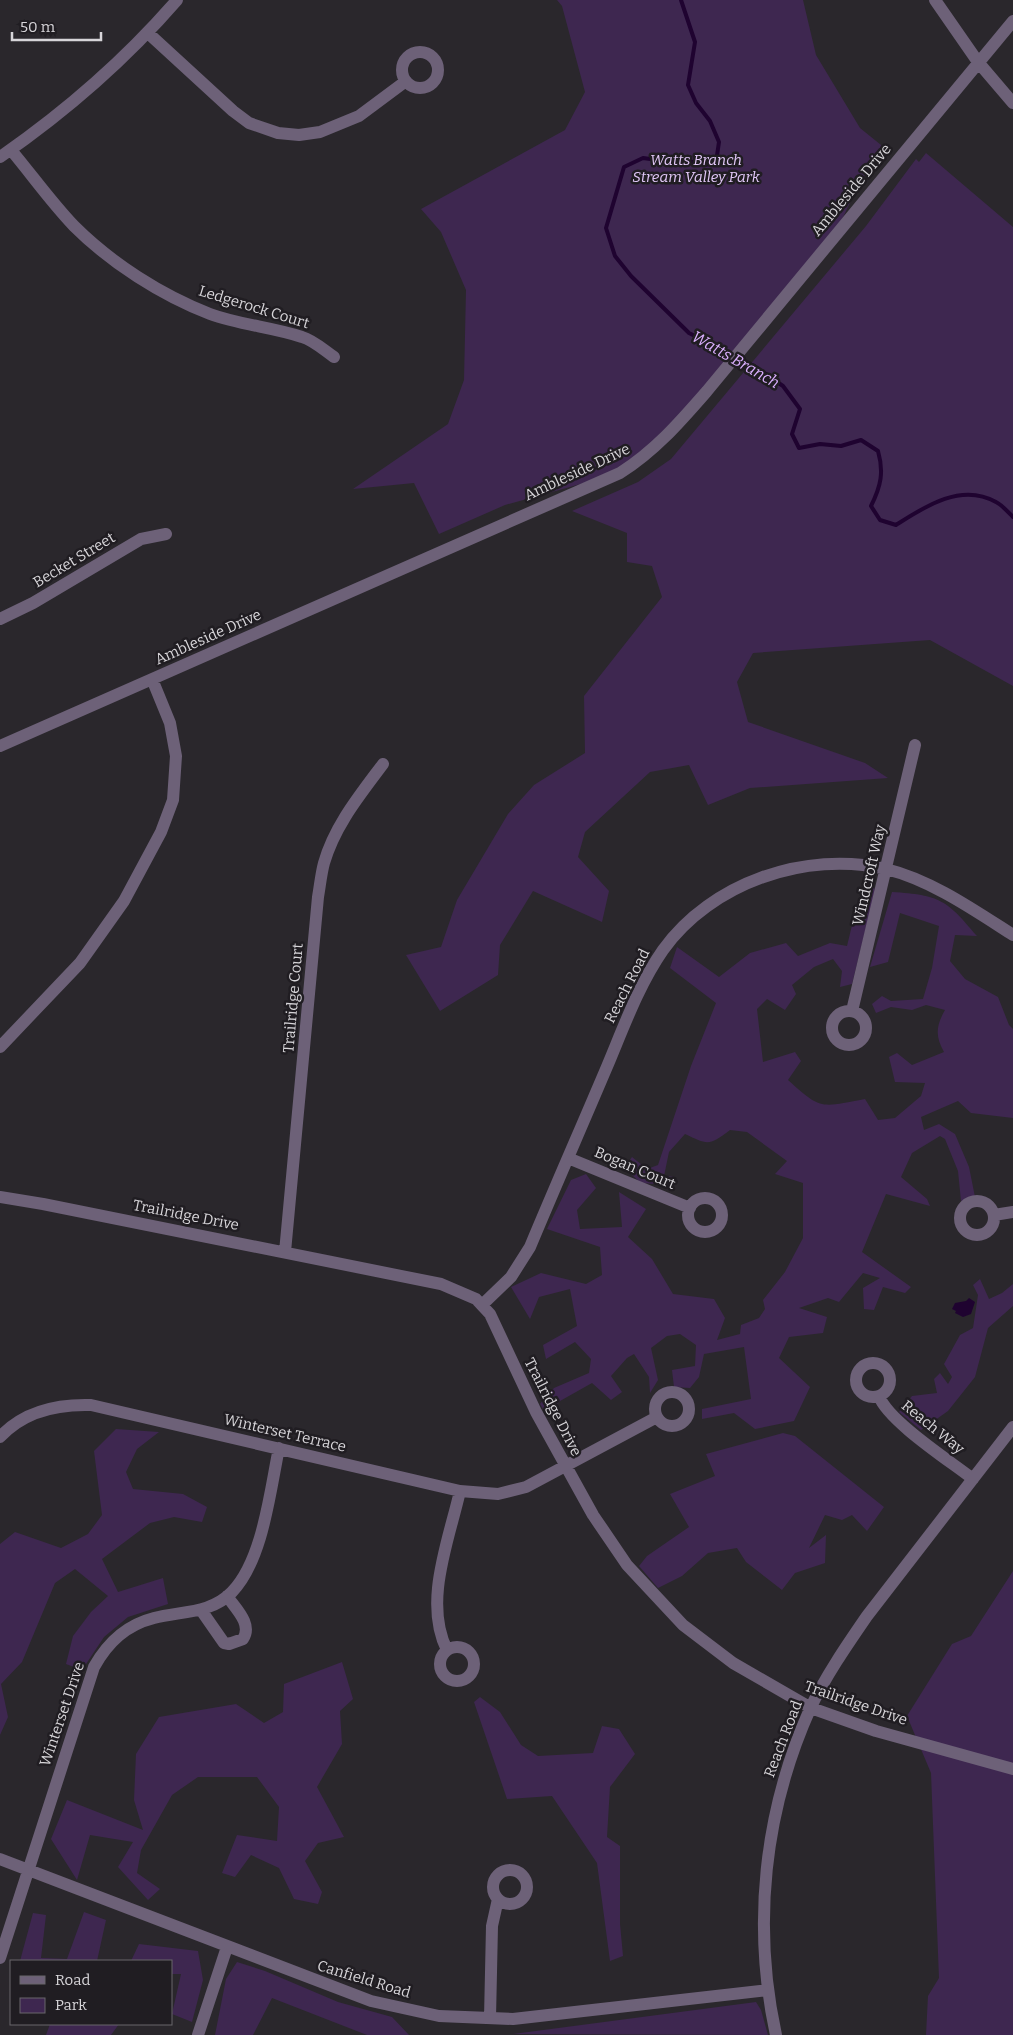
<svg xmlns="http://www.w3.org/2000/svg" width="1013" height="2035" font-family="Bitter,serif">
<rect width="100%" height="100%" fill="#2a272c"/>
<path fill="#3e2750" d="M 557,0 L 803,0 L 816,55 L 860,128 L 886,149 L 861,180 L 834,236 L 707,391 L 620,473 L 505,505 L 439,534 L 414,483 L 353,489 L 448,424 L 464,380 L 466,290 L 441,232 L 421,209 L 565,130 L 585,92 L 562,6 Z
M 926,153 L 1013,227 L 1013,686 L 930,640 L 753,653 L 737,682 L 748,722 L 865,763 L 888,778 L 750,788 L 708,805 L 689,765 L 650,772 L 585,832 L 578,857 L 609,891 L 602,922 L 533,891 L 500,945 L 498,975 L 440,1011 L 406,955 L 441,947 L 457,900 L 508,814 L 534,785 L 585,753 L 584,696 L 662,597 L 652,566 L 627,562 L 627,533 L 572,511 L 638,482 L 671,459 L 866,226 L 916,159 L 919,162 Z
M 863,875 L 872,877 L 875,892 L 852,984 L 840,987 L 842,971 L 833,959 L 814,967 L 792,985 L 796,994 L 785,1010 L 767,999 L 757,1009 L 763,1062 L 795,1052 L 801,1061 L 788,1080 C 822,1111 821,1107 865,1099 L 878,1120 L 895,1118 L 921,1096 L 925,1083 L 895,1082 L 889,1057 L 897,1053 L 912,1065 L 944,1052 C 935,1036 936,1026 945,1010 L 926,1005 L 912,1010 L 891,1007 L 876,1013 L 872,1004 L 882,996 L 891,1001 L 923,999 L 932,968 L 939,926 L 900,913 L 888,962 L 870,967 L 892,892 C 940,895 947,900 977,936 L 955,935 L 950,961 L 965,979 L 998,997 L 1009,1025 L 1013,1029 L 1013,1118 L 971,1113 L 958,1101 L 921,1117 L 924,1130 L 939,1124 L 955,1134 L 969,1167 L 975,1197 L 961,1201 L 958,1171 L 945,1139 L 940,1136 L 912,1153 L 901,1177 L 927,1199 L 930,1206 L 886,1194 L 862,1252 L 911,1287 L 905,1293 L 883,1287 L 874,1310 L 864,1309 L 863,1288 L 880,1278 L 863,1273 L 839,1302 L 828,1298 L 799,1308 L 827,1317 L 823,1333 L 789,1337 L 779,1358 L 810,1387 L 794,1421 L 755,1429 L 734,1413 L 702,1419 L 702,1409 L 751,1399 L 744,1347 L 704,1354 L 699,1377 L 690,1388 L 674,1387 L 672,1370 L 695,1366 L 696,1345 L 680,1334 L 667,1336 L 651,1348 L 658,1380 L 650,1393 L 649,1377 L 634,1354 L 627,1358 L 611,1376 L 622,1392 L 611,1400 L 592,1383 L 560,1401 L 547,1415 L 540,1404 L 554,1388 L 589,1373 L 591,1359 L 575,1342 L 546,1359 L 543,1345 L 577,1326 L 570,1289 L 539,1297 L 530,1319 L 511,1287 L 541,1273 L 586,1284 L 602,1275 L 600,1247 L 547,1229 L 571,1180 L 586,1174 L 596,1188 L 577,1210 L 580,1229 L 622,1227 L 619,1192 L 646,1209 L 628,1237 L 652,1259 L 673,1294 L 714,1299 L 725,1318 L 717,1340 L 740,1334 L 741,1325 L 759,1318 L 765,1309 L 763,1300 L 785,1272 L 803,1238 L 803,1183 L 775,1174 L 787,1161 L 747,1132 L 730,1130 C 709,1146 708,1145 685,1134 L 669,1152 L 664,1176 L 675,1177 L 672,1185 L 641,1183 L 624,1168 L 632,1157 L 647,1169 L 658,1165 L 691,1066 L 716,1003 L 670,968 L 677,947 L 719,977 L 750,953 L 786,943 L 798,956 L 830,943 L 847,946 L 854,917 L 864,895 Z
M 980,1279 L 989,1299 L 1002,1293 L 1013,1284 L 1013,1306 L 988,1328 L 975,1377 L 948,1411 L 921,1430 L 899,1412 L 912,1396 L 937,1393 L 934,1379 L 940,1373 L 948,1384 L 952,1377 L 944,1364 L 960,1335 L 973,1328 L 978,1295 L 973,1285 Z
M 116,1429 L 159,1432 L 137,1449 L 126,1472 L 133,1489 L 183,1494 L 207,1507 L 202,1522 L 174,1517 L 150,1523 L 102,1559 L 118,1592 L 163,1578 L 168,1604 L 128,1617 L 104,1637 L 82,1670 L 66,1664 L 73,1636 L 91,1612 L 108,1596 L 75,1569 L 55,1583 L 22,1662 L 1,1684 L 8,1717 L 0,1735 L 0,1544 L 15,1532 L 61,1548 L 88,1534 L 102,1515 L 94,1451 Z
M 783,1433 L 795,1436 L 884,1507 L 867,1531 L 852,1515 L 842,1520 L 825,1515 L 809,1548 L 826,1535 L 825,1563 L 795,1573 L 782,1590 L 746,1562 L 737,1548 L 708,1553 L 682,1576 L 658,1588 L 639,1566 L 647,1556 L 689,1527 L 670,1494 L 715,1476 L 706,1454 Z
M 1013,1571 L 1013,2035 L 926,2035 L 928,1996 L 939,1978 L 931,1773 L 907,1716 L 952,1644 L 971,1636 Z
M 342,1662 L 353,1699 L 340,1711 L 342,1744 L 317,1787 L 344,1837 L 318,1843 L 305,1861 L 322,1892 L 318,1904 L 294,1899 L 279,1868 L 251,1855 L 235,1877 L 222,1873 L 237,1835 L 277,1841 L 279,1807 L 257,1777 L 198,1777 L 172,1795 L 141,1850 L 137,1873 L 160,1889 L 148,1900 L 118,1867 L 133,1842 L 90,1835 L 77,1880 L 51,1839 L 67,1800 L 143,1830 L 134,1800 L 136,1754 L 159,1717 L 236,1704 L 264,1723 L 283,1712 L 284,1684 Z
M 480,1697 L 500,1712 L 521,1745 L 538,1756 L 593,1753 L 602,1726 L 619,1729 L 635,1754 L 610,1787 L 607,1837 L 620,1846 L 620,1924 L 623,1956 L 610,1961 L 597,1863 L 552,1796 L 507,1799 L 474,1702 Z
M 84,1912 L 106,1920 L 97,1961 L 20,1961 L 33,1913 L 46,1915 L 41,1958 L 67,1959 Z
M 139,1944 L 198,1951 L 203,1980 L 192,2022 L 172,2014 L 181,1974 L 171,1974 L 171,1961 L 131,1961 Z
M 237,1962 L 265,1971 L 338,2002 L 392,2017 L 409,2035 L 367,2035 L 272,1998 L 253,2035 L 215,2035 L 226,1979 Z
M 756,2002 L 761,2010 L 768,2035 L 513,2034 Z
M 50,2024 L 119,2024 L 111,2035 L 46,2035 Z"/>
<path fill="#1f0330" d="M 969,1298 L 975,1302 L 971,1314 L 963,1317 L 955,1313 L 956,1311 L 952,1309 L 955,1303 L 966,1301 Z"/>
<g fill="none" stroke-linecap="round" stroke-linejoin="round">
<path stroke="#1f0330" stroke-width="4" d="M 681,0 L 695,42 L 688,85 L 696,103 L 710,121 L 719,142 L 716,162 L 705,165 L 689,161 L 672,162 L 643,158 L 624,167 L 606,228 L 615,256 L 631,276 L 689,333 L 754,366 L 783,386 L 800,409 L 792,434 L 799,448 L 820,444 L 841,446 L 861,440 L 878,451 C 884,472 881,486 871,506 L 880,520 L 896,525 C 924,507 961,482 996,502 C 1002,505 1008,512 1013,517"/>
<path stroke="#6d6178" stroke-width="12" d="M 935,0 L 978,62 L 1013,103
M 148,33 L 233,111 L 249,123 L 278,133 L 299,135 L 320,132 L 359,116 L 406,81
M402 70a18 18 0 1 1 36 0a18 18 0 1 1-36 0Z
M 11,150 C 32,175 51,202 74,226 C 111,263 161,295 210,314 C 240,325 272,327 302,337 C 313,340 324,350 334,357
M 0,157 C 65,112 125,60 177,0
M 0,619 L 33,603 L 141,539 L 166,534
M 0,746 L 620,473 C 655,451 680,422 707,391 L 1013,21
M 852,1011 L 915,745
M832 1028a17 17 0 1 1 34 0a17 17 0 1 1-34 0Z
M 0,1047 L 80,963 L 124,901 L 161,832 L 173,800 L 176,756 L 170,723 L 152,679
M 568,1158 L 690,1208
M 0,1197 L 43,1204 L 441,1284 L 476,1299 L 490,1314 L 536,1412 L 593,1515 L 627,1565 L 683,1625 L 733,1663 L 811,1708 L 876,1731 L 1013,1769
M688 1215a17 17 0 1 1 34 0a17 17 0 1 1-34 0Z
M960 1218a17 17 0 1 1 34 0a17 17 0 1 1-34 0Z
M 994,1215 L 1013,1212
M 285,1252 L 318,897 C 320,886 321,874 324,863 C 335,825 360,795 383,764
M 483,1304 L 511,1277 L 530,1247 C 555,1187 581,1128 606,1069 C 623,1029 638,986 663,950 C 711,883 806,850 886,869 C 931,880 974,910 1013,935
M856 1380a17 17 0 1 1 34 0a17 17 0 1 1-34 0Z
M655 1409a17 17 0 1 1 34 0a17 17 0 1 1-34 0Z
M 879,1396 C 888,1421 950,1461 973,1479
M 0,1437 C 24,1411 58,1404 91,1405 L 460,1491 L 498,1494 L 526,1487 L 657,1417
M 201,1610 L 224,1643 L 229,1644 L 243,1639 C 253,1624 235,1608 227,1596
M440 1664a17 17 0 1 1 34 0a17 17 0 1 1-34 0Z
M 447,1650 C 423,1602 449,1540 460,1491
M 0,1859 L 371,2001 L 439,2016 L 513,2019 L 768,1990
M493 1887a17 17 0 1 1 34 0a17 17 0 1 1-34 0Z
M 0,1958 L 94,1667 C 108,1642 126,1625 154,1618 C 181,1611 211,1614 232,1592 C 263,1560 270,1491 279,1448
M 490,2018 L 492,1926 L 498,1899
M 198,2035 L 227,1947
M 776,2035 C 752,1925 764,1812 810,1709 C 825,1677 847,1645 867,1616 L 1013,1427"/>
</g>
<g text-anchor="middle" stroke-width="5" stroke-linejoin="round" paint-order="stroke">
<g font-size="15" font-style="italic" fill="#e1c7f7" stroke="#201d22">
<text x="696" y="165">Watts Branch<tspan x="696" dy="17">Stream Valley Park</tspan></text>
</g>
<g font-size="15" fill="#d7d5d9" stroke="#201d22">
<text transform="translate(851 190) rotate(-50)" y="5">Ambleside Drive</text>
<text transform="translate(254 307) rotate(17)" y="5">Ledgerock Court</text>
<text transform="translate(577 472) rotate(-25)" y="5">Ambleside Drive</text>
<text transform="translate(74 560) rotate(-31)" y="5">Becket Street</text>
<text transform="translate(208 637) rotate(-24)" y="5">Ambleside Drive</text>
<text transform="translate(869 875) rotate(-77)" y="5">Windcroft Way</text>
<text transform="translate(627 986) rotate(-63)" y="5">Reach Road</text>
<text transform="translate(293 998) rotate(-85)" y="5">Trailridge Court</text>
<text transform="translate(635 1168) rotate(23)" y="5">Bogan Court</text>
<text transform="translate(186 1215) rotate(11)" y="5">Trailridge Drive</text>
<text transform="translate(553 1407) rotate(63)" y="5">Trailridge Drive</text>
<text transform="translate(933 1427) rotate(39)" y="5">Reach Way</text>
<text transform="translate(285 1433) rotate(13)" y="5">Winterset Terrace</text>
<text transform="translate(856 1703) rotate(19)" y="5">Trailridge Drive</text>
<text transform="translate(62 1714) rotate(-71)" y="5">Winterset Drive</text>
<text transform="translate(783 1739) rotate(-69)" y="5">Reach Road</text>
<text transform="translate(364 1979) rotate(17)" y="5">Canfield Road</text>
</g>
<g font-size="16" font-style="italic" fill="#daaffd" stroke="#201d22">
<text transform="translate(736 359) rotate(30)" y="6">Watts Branch</text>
</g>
</g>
<rect x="10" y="1960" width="162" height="65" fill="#201d22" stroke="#69676b"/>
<rect x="20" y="1976" width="25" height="8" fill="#6d6178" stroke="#69676b"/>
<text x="55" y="1985" font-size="15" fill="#d7d5d9">Road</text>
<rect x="20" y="1998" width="25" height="15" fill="#3e2750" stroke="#69676b"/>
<text x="55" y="2010" font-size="15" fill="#d7d5d9">Park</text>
<path d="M12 32v8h89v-8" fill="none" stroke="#d7d5d9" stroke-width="2.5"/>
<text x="20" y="32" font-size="15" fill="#d7d5d9" stroke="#201d22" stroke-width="4" paint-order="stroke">50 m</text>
</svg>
